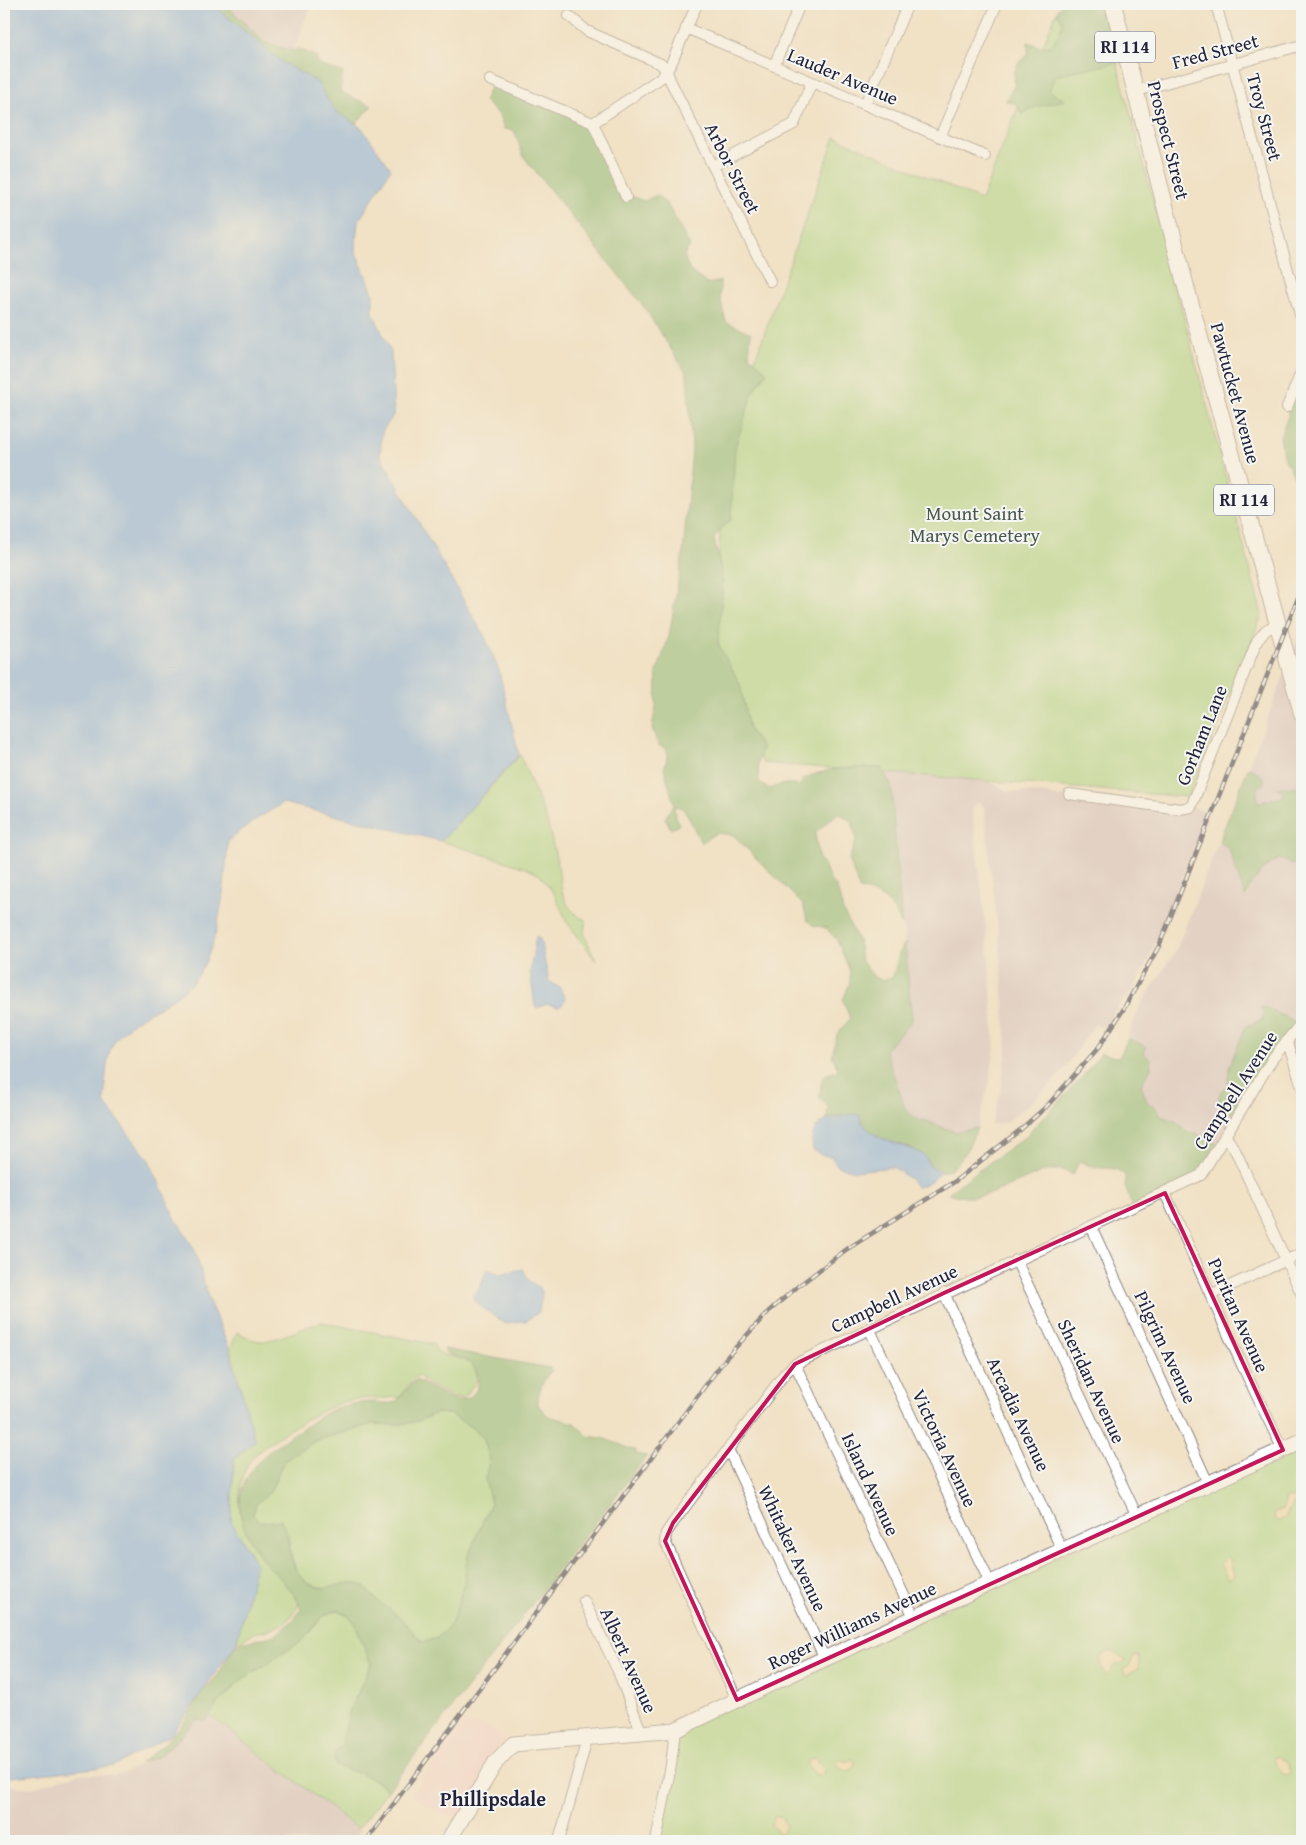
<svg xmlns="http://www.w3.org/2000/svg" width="1306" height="1845" font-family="'Gentium Book Plus',serif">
<rect width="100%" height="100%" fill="#f6f6f2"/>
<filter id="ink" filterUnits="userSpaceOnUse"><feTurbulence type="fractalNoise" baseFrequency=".02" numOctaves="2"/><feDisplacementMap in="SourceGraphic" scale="10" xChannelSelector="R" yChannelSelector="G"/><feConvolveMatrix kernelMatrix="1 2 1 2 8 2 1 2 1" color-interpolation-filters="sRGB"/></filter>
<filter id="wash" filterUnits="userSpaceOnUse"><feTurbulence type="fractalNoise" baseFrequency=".0096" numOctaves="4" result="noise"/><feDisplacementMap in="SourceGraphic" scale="20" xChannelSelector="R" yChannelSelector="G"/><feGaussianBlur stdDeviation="1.12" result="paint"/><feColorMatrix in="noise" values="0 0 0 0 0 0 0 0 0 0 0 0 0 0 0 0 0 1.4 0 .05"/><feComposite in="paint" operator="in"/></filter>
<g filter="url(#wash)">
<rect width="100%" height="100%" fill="#f1e1c5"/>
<path fill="#f7d0cc" d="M 462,1723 L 491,1727 L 505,1739 L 506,1747 L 460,1820 L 448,1813 L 444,1816 L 441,1815 L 411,1795 Z"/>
<path fill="#d2bec3" d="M 225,4 L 308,4 L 312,5 L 293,51 L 265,43 Z
M 1302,629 L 1302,786 L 1295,789 L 1290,787 L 1283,792 L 1283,797 L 1278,800 L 1258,802 L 1258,772 L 1248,768 Z
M 881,768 L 965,768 L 1007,791 L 1048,794 L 1058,797 L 1072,793 L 1191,806 L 1208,814 L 1148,961 L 1127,999 L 1123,999 L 1105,1027 L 1103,1028 L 1095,1024 L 1061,1074 L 1034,1100 L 1006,1122 L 991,1125 L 1000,1094 L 1007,1051 L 1000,947 L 984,807 L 978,802 L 972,807 L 988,949 L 995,1048 L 989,1085 L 977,1128 L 955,1132 L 924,1120 L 920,1121 L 906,1111 L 901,1100 L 885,1050 L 905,944 L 891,784 Z
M 1219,841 L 1229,849 L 1236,865 L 1243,896 L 1247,895 L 1251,883 L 1256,880 L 1262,870 L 1273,862 L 1280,859 L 1302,868 L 1302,1061 L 1296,1062 L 1288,1045 L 1298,1026 L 1294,1021 L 1264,1007 L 1260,1008 L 1264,1013 L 1262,1020 L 1229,1067 L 1228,1084 L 1221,1089 L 1235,1115 L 1217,1143 L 1160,1116 L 1159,1111 L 1147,1102 L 1141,1085 L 1151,1068 L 1143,1053 L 1147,1047 L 1128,1037 L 1139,1008 L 1176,950 Z
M 209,1715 L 360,1831 L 352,1841 L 4,1841 L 4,1785 L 32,1788 L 78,1774 L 114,1775 L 124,1773 L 137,1766 L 144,1759 L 140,1763 L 160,1756 L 197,1720 L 206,1720 Z"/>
<path fill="#a6d684" stroke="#647c60" d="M 1058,8 L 1108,28 L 1262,615 L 1188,797 L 763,763 L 740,720 L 716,634 L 723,448 L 835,137 L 981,200 Z
M 520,755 L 547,821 L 557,861 L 562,892 L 568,906 L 579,917 L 586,920 L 584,933 L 596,961 L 567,922 L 555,895 L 540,875 L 526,868 L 441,841 Z
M 321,1322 L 433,1344 C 441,1366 477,1347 477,1381 L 463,1398 C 446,1396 431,1386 418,1376 L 413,1379 L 400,1397 C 383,1399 364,1397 347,1401 C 324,1407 268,1440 253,1457 C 241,1472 236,1501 242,1519 C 253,1549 279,1575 299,1599 L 297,1610 L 285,1623 L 269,1630 L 253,1633 L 236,1644 L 256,1564 L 231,1521 L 234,1459 L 255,1440 L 230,1350 L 237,1332 C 244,1335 252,1340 260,1341 C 272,1342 306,1327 321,1322 Z
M 436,1413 L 450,1414 L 477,1431 L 484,1439 L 490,1460 L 485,1479 L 491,1503 L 467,1558 L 464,1585 L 452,1623 L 437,1638 L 422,1642 L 397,1615 L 378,1602 L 365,1587 C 311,1589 294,1593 288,1532 L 261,1522 L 253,1514 L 256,1504 L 270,1492 L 284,1461 L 315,1441 L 372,1424 L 396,1425 L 418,1421 Z
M 1302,1444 L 1302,1841 L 657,1841 L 674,1734 Z
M 337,1610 L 348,1615 L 355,1623 L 371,1664 L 350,1710 L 343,1738 L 343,1744 C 335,1751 333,1756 336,1766 C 356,1772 373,1776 388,1790 L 358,1829 L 209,1715 L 219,1702 L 243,1679 L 302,1641 L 322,1617 Z"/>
<path fill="#84b772" stroke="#536c56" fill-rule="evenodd" d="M 209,4 L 225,4 L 265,43 L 294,51 L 298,48 L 317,57 L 317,62 L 324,67 L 343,72 L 340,92 L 372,106 L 350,130 Z
M 1062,4 L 1113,4 L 1127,60 C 1109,65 1091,68 1074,71 C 1066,72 1063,76 1055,75 L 1049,91 L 1065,100 L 1032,108 L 1022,115 L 1017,104 L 1006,101 L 1015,84 L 1014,73 L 1018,63 L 1028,54 L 1028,42 C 1034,44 1042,48 1049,46 C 1055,44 1063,28 1062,21 C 1061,18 1058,16 1057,14 Z
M 491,85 L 590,125 L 626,194 L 644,201 L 657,195 L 667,204 L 690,246 L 684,255 L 689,270 L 707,284 L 720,281 L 720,297 L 726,322 L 751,333 L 749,355 L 767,372 L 752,394 L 735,448 L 731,520 L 721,528 L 714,539 L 723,580 L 718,644 L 740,684 L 749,729 L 762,748 L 758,762 L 759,782 L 769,789 C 779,785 789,781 799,786 C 802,783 804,778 807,777 C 832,767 857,767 881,768 L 891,784 L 902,925 C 891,903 885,895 859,889 L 849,859 L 856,841 L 852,821 L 838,813 L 815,833 L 819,859 L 825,866 L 830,880 L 837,887 L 843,911 L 858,940 L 861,960 L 874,977 L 882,980 L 893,977 L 899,954 L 905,943 L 912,1021 L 885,1050 L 906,1111 L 920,1121 L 924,1120 L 955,1132 L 977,1128 C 972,1140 960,1168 945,1171 C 931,1174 929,1159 922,1154 C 910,1146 896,1144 882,1139 C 870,1134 862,1124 853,1114 L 827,1119 L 828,1107 L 819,1097 C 822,1090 819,1078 827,1074 C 832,1072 834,1073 838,1069 L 832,1056 L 837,1034 L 850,1019 L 843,1000 L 850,982 L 850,972 L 837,940 L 826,928 L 812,925 L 807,920 L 803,905 L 733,835 L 716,833 L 701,843 L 687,814 L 683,809 L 676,806 L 674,809 L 679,825 L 671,829 L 665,818 L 674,804 L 664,769 L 668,754 L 665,748 L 658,745 L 652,728 L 656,707 L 657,672 L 669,636 L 683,553 L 692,449 L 687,374 L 644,307 L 523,156 L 514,130 L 504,129 L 499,115 L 484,101 Z
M 1302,381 L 1302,524 L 1298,518 L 1299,499 L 1293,474 L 1283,456 L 1280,437 L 1288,416 L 1288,408 Z
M 1248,768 L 1258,772 L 1264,778 L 1264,785 L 1258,786 L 1257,792 L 1258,802 L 1283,797 L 1283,792 L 1277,788 C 1286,785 1293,790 1302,786 L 1302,868 L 1280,859 C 1267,864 1261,873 1252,883 C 1248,886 1248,893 1245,897 L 1229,849 L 1219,841 Z
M 1264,1007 L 1294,1021 L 1298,1026 L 1235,1115 L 1219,1104 C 1218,1094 1221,1090 1228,1084 L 1229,1067 L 1246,1026 L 1262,1020 L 1264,1013 L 1260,1008 Z
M 1128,1038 L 1147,1047 L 1143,1053 L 1150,1059 L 1151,1068 L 1141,1085 L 1147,1102 L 1159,1111 L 1160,1116 C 1168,1118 1179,1121 1184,1129 L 1217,1143 L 1196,1177 L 1132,1207 L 1125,1186 L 1126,1177 C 1116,1165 1109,1170 1095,1167 C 1090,1166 1084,1163 1079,1161 L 1073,1175 C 1044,1152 994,1213 948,1193 L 1026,1136 L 1083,1076 L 1101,1053 L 1119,1058 Z
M 444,1349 L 550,1368 L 552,1370 C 542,1381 538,1390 538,1405 L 548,1416 L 574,1423 L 588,1436 L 602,1438 L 624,1446 L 627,1449 L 636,1450 L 636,1454 L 647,1456 L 388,1790 C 373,1776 356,1772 336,1766 C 333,1756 335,1751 343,1744 L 343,1738 L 350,1710 L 371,1664 L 355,1623 L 348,1615 L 337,1610 L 322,1617 L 302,1641 L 243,1679 L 219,1702 L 206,1721 L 197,1720 L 160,1756 L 140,1763 L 163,1745 L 182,1725 L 202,1692 L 218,1675 L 234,1647 L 241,1643 L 276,1635 L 293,1620 L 301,1610 C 301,1598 274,1572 265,1562 C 217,1503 243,1464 300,1430 C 313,1422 324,1412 339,1407 C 350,1404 362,1402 373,1402 C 381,1402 388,1405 396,1402 L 415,1380 C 434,1386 465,1417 478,1386 C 482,1354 446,1360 444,1349 ZM 436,1413 L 450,1414 L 477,1431 L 484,1439 L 490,1460 L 485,1479 L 491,1503 L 467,1558 L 464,1585 L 452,1623 L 437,1638 L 422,1642 C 414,1633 407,1624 398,1616 C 393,1611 385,1607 379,1602 C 372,1597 366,1584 356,1583 C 335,1581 319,1600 299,1574 C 286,1559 291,1537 281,1520 L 261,1522 L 253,1514 L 256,1504 L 270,1492 L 284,1461 L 314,1441 L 372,1424 L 397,1425 L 418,1421 Z"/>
<path fill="#eeda9e" stroke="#887e6c" d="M 1298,1494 L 1302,1496 L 1302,1501 L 1293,1504 L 1292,1508 L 1287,1511 L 1286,1517 L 1280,1521 L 1275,1520 L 1274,1513 L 1283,1509 L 1286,1498 L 1293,1498 Z
M 1226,1558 L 1230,1560 L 1234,1575 L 1228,1580 L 1220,1564 Z
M 1111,1651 L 1126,1660 L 1123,1663 L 1115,1665 L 1106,1676 L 1101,1666 L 1100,1656 Z
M 1135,1655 L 1139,1657 L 1138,1669 L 1126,1676 L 1123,1670 L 1129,1666 Z
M 1275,1756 L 1288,1762 L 1290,1772 L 1288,1775 L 1283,1774 L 1273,1760 Z
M 816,1758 L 824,1769 L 822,1776 L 815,1774 L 807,1764 L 808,1760 Z
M 841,1759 L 846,1762 L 853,1759 L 855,1764 L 853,1768 L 847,1772 L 837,1766 L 837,1762 Z
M 775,1816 L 782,1818 L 786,1826 L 782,1835 L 771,1825 Z"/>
<path fill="#79abe4" stroke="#4e6690" d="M 4,4 L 212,4 L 283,63 L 317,82 L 335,111 L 362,128 L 391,169 L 358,222 L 355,250 L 373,293 L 373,313 L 391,352 L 394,414 L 382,432 L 380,455 L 486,639 L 499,671 L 519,755 L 441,841 L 283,803 L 255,820 L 228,841 C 225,882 220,952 192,983 C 170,1006 130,1017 114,1042 C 105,1055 106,1086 104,1102 L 149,1160 L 175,1218 L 195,1250 L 209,1301 L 230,1350 L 255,1441 L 234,1459 L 231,1521 L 256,1564 L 236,1644 L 171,1735 L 114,1766 L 4,1778 Z
M 536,936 L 540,939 L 549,981 L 560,988 L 565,998 L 562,1005 L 558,1007 L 547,1004 L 537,1008 L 535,1006 L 530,972 Z
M 853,1114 L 859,1115 C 869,1142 899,1141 921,1154 C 926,1156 925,1159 928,1163 C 930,1167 937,1169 941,1171 L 931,1181 L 917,1188 L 911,1180 L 893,1167 L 855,1171 L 837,1166 L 831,1156 L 821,1155 L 813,1150 C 807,1119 832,1119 853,1114 Z
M 487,1269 L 500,1274 L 523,1269 L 529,1281 L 539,1287 L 542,1294 L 539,1312 L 526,1321 L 504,1323 C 494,1314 475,1308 473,1295 L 480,1287 Z"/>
</g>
<g filter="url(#ink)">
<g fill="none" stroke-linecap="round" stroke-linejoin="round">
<defs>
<path id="street" d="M 1216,4 L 1302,322
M 569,16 L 587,31 L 661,64 L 667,71 L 670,80 L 770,281
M 686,28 L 985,156
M 774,66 L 800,4
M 490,80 L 593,123 L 626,197
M 1137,91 L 1302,45
M 865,104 L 908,4
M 593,123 L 662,77 L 671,64 L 697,4
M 940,137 L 997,4
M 713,166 L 794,124 L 812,82
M 1287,407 L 1302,370
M 1069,794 L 1180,809 L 1191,807 L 1257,641 L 1266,630 L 1277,624
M 1287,1040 L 1302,1087
M 1225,1135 L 1236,1152 L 1302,1295
M 1165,1193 L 1242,1365 L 1283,1450
M 1091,1226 L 1208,1483
M 1016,1260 L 1137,1516
M 944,1293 L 1062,1550
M 1212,1294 L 1302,1253
M 869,1328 L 990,1583
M 795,1364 L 915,1619
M 729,1451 L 825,1659
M 584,1601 L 618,1671 L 642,1734
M 737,1700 L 665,1541 L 666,1533 L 673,1523 L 785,1373 L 795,1364 L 1201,1175 L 1273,1058 L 1302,1022
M 559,1841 L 587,1739
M 656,1841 L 671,1765 L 675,1730"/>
<path id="secondary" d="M 448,1841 L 496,1762 L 513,1744 L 675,1730 L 789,1675 L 1302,1441"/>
<path id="primary" d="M 1113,4 L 1186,287 L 1302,713"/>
</defs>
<use href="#street" stroke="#8a8280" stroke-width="12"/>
<use href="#secondary" stroke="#8a8280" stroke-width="17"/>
<use href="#primary" stroke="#8a8280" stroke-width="18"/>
<use href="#street" stroke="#fff" stroke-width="10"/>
<use href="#secondary" stroke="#fff" stroke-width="15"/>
<use href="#primary" stroke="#fff" stroke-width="16"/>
<defs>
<path id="rail" d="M 366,1841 L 726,1358 L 768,1312 L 797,1287 L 847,1249 L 954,1182 L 1020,1130 L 1047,1106 L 1099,1047 L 1123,1010 L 1159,946 L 1302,588"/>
</defs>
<use href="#rail" stroke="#22223b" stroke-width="4.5"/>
<use href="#rail" stroke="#f6f6f2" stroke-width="2.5" stroke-dasharray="8" stroke-linecap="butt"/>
</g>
</g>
<path d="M0 0H1306V1845H0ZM 1165,1193 L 1283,1450 L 737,1700 L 665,1541 L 673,1523 L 795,1364 L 944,1293 Z" fill="#f1e1c5" fill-opacity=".55" fill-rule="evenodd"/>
<path fill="none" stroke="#c2185b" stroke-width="4" stroke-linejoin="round" d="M 1165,1193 L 1283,1450 L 737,1700 L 665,1541 L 673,1523 L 795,1364 L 944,1293 Z"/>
<g text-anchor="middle" stroke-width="4" stroke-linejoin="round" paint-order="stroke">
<g fill="#f6f6f2" stroke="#626272" stroke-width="1">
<rect x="1095" y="31.5" width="60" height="31" rx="4"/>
<rect x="1214" y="484.5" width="60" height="31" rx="4"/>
</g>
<g font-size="18" font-weight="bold" fill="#22223b">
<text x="1125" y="53">RI 114</text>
<text x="1244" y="506">RI 114</text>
</g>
<g font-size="19" fill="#22223b" stroke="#f6f6f2">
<text transform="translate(1215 51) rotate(-15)" y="7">Fred Street</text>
<text transform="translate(843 76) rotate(23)" y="7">Lauder Avenue</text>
<text transform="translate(1265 117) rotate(75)" y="7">Troy Street</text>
<text transform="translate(1169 140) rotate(76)" y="7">Prospect Street</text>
<text transform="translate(733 168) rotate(63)" y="7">Arbor Street</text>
<text transform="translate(1236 393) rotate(75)" y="7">Pawtucket Avenue</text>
<text transform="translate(1201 735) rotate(-68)" y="7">Gorham Lane</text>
<text transform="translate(1235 1090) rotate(-57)" y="7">Campbell Avenue</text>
<text transform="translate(894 1298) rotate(-25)" y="7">Campbell Avenue</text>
<text transform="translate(1239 1315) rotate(66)" y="7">Puritan Avenue</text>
<text transform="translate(1166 1347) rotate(65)" y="7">Pilgrim Avenue</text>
<text transform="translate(1092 1381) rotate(65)" y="7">Sheridan Avenue</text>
<text transform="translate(1019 1414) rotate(65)" y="7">Arcadia Avenue</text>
<text transform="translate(945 1448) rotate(65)" y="7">Victoria Avenue</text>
<text transform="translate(871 1484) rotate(65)" y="7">Island Avenue</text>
<text transform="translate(793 1548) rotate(65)" y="7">Whitaker Avenue</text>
<text transform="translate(852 1625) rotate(-25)" y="7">Roger Williams Avenue</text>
<text transform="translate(629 1660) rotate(66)" y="7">Albert Avenue</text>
</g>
<g font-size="19" fill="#4a5851" stroke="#f6f6f2">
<text x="975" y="520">Mount Saint<tspan x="975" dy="22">Marys Cemetery</tspan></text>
</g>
<g font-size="20" font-weight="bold" fill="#22223b" stroke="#f6f6f2">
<text x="493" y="1806">Phillipsdale</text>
</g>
</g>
<rect width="1306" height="1845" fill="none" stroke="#f6f6f2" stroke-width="20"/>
</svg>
